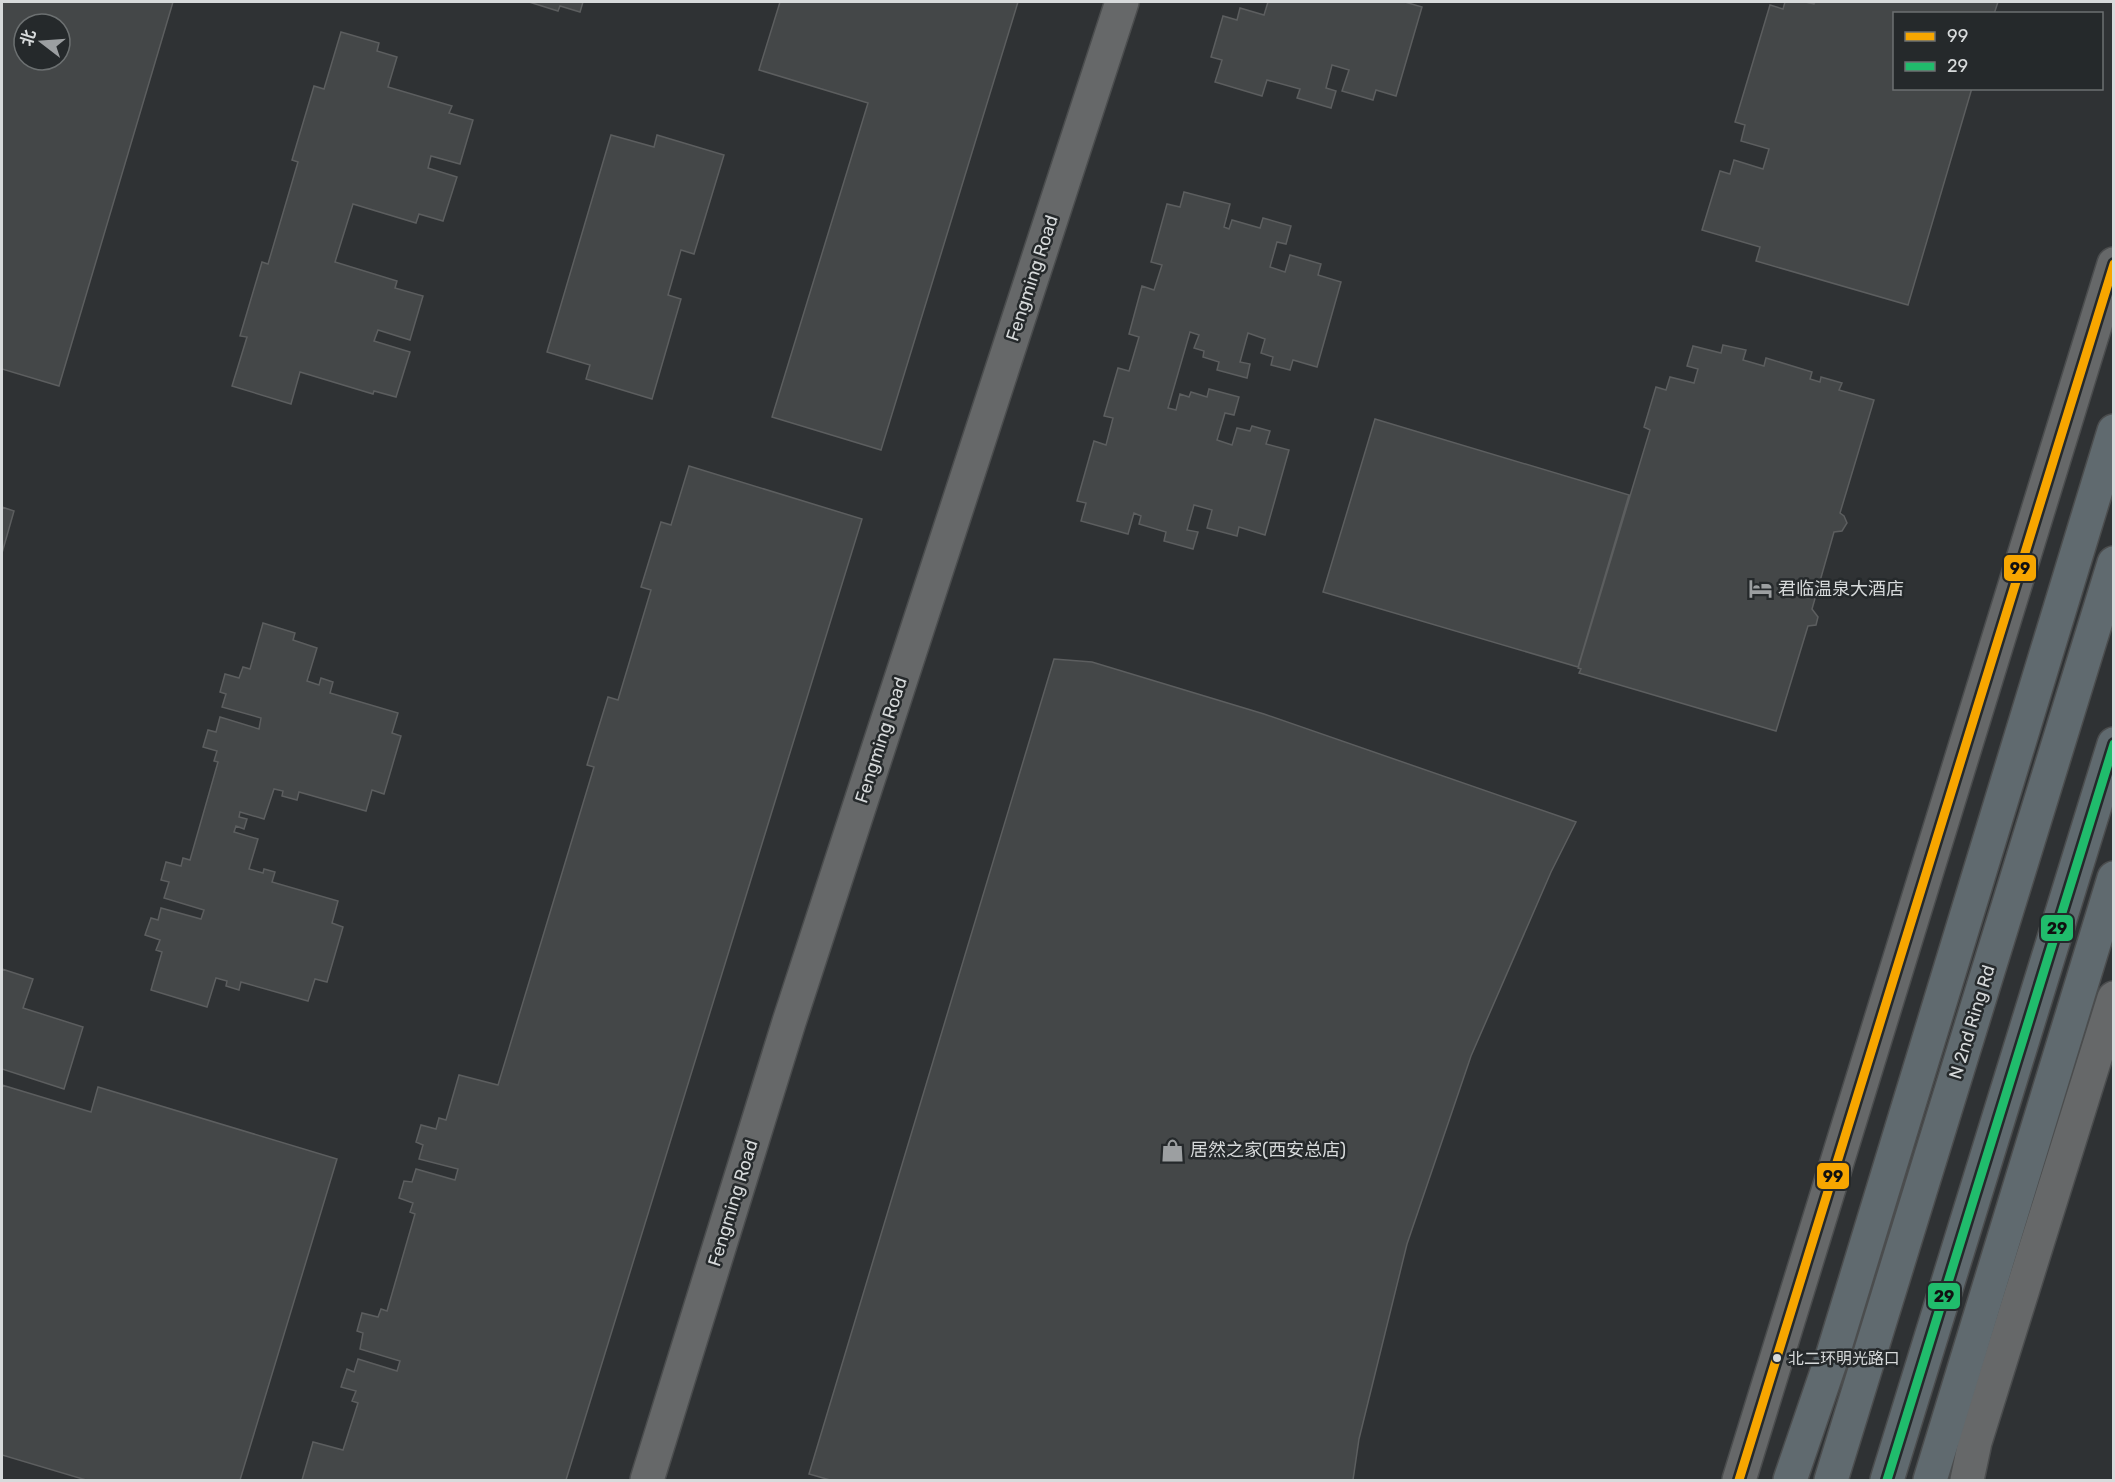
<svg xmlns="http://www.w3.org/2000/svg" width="2115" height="1482" font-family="Rubik,'Noto Sans SC',sans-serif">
<rect width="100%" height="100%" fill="#2f3234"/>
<path fill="#444748" stroke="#5c5e5f" stroke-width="1.5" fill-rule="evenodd" d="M 2,2 L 173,2 L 59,386 L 2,369 ZM 24,24 L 60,24 L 60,60 L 24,60 Z
M 529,2 L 583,2 L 580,12 L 560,6 L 558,11 Z
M 780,2 L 1018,2 L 881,450 L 772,417 L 868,103 L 759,70 Z
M 1268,2 L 1405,2 L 1422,7 L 1396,96 L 1376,90 L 1373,100 L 1342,91 L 1349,70 L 1332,65 L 1326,88 L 1336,91 L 1331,108 L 1297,98 L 1300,89 L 1267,80 L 1262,96 L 1215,82 L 1222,60 L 1211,57 L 1223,16 L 1237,20 L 1240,8 L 1264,15 Z
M 1785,2 L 1805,2 L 1814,4 L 1815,2 L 1998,2 L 1994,14 L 1894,14 L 1894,88 L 1972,88 L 1908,305 L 1756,261 L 1760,247 L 1702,230 L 1720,171 L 1730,174 L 1734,160 L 1763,169 L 1769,149 L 1741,141 L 1745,125 L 1735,122 L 1770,5 L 1783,9 Z
M 341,32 L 379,43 L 377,51 L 397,57 L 388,87 L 452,106 L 449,113 L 473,120 L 460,164 L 431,156 L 428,168 L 457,177 L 443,221 L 419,214 L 416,223 L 353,204 L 335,262 L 397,281 L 395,288 L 423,296 L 410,340 L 378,330 L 374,341 L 410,352 L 396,397 L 374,391 L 373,394 L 300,372 L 291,404 L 232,386 L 247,337 L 240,336 L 262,262 L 268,264 L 298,162 L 292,160 L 314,86 L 324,89 Z
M 611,135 L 654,147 L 657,135 L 724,155 L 694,254 L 681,250 L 668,295 L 681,299 L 652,399 L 586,379 L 590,365 L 547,352 Z
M 1184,192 L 1230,204 L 1224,227 L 1229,229 L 1232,220 L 1260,228 L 1263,218 L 1291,226 L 1286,244 L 1277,242 L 1270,267 L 1285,272 L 1290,255 L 1321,264 L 1318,275 L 1341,282 L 1317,367 L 1293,360 L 1290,370 L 1271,365 L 1273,357 L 1261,353 L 1265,339 L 1248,333 L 1240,362 L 1250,364 L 1247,378 L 1217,370 L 1219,362 L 1203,357 L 1204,351 L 1194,348 L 1199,335 L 1190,332 L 1168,408 L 1176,410 L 1180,394 L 1189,397 L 1191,392 L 1207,397 L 1209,389 L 1239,397 L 1234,415 L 1225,413 L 1217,440 L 1232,445 L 1237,428 L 1250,431 L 1252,426 L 1270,431 L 1266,444 L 1289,450 L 1265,535 L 1239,527 L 1237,536 L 1207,528 L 1212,510 L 1194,505 L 1187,530 L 1198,532 L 1193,549 L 1164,541 L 1166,532 L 1139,524 L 1141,516 L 1134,513 L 1128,534 L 1081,521 L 1086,503 L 1077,501 L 1094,441 L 1106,445 L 1113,418 L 1104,416 L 1118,368 L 1129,371 L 1139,337 L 1129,334 L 1142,286 L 1154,290 L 1162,265 L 1151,262 L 1167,204 L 1180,207 Z
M 1723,345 L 1746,350 L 1743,360 L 1764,366 L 1766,358 L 1812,372 L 1810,379 L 1820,382 L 1821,377 L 1842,383 L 1839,390 L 1874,400 L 1840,513 L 1844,516 L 1847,523 L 1842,531 L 1834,532 L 1812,609 L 1818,617 L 1816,625 L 1808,626 L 1776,731 L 1579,673 L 1581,669 L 1578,668 L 1650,430 L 1644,427 L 1656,387 L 1666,390 L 1670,377 L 1694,383 L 1698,369 L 1687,366 L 1693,346 L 1721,353 Z
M 1375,419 L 1629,495 L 1578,667 L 1323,592 Z
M 689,466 L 862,519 L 566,1480 L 302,1480 L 313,1442 L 343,1450 L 358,1403 L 352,1401 L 356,1391 L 341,1387 L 347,1369 L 354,1372 L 358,1359 L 397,1371 L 400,1361 L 360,1349 L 363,1333 L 357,1331 L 362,1313 L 378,1317 L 381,1309 L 387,1311 L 415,1214 L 410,1212 L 413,1203 L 399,1198 L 404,1181 L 412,1182 L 416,1169 L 455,1180 L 458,1169 L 419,1159 L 423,1145 L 416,1142 L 421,1125 L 436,1129 L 439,1118 L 446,1120 L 459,1075 L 498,1085 L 594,767 L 587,765 L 608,697 L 618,700 L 651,590 L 641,587 L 661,522 L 671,525 Z
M 2,507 L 14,511 L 2,553 Z
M 263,623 L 295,633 L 293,640 L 317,648 L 307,681 L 319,685 L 321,678 L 333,682 L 330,693 L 398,713 L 392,733 L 401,736 L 384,794 L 372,790 L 366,811 L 299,792 L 297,800 L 282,796 L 283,791 L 274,789 L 264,819 L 240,812 L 239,817 L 247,819 L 244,829 L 236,826 L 234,832 L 258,839 L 249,869 L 263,873 L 264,869 L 275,872 L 272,882 L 338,901 L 332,923 L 343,927 L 327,982 L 315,979 L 308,1001 L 241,982 L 239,990 L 226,986 L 227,981 L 216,978 L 207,1007 L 151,990 L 162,952 L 156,950 L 160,940 L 145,935 L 151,918 L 158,920 L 161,908 L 201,919 L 204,910 L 164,898 L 169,882 L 161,880 L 166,862 L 181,866 L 183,858 L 190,860 L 218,762 L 214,761 L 217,751 L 203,747 L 208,730 L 216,732 L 220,717 L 259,729 L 261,718 L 222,707 L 226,694 L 220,692 L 225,674 L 239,678 L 243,667 L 250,669 Z
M 1054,659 L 1092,662 L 1264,714 L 1576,822 L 1551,872 L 1471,1056 L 1407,1244 L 1359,1439 L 1353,1480 L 830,1480 L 809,1474 Z
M 2,969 L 33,979 L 23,1008 L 83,1027 L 64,1089 L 2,1069 Z
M 2,1085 L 91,1112 L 98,1087 L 337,1159 L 240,1480 L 86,1480 L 2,1455 Z"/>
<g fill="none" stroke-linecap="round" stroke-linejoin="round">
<defs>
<path id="secondary" d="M 647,1480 L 789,1022 L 1122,2
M 1739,1480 L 2114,264
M 1967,1480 L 1975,1442 L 2114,998"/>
<path id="highway" d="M 1790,1480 L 1832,1357 L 2114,431
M 1831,1480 L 2114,563
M 1887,1480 L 2114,744
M 1930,1480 L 2114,878"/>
</defs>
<use href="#secondary" stroke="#4b4d4e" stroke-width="36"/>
<use href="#highway" stroke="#4b4d4e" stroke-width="36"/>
<use href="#secondary" stroke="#666869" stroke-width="33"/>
<use href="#highway" stroke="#606a6f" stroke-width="33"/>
<defs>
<path id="bus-1" d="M 1739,1480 L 2114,264"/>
<path id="bus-2" d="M 1887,1480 L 2114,744"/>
</defs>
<use href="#bus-1" stroke="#25292b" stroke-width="14"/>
<use href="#bus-2" stroke="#25292b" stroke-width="14"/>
<use href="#bus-1" stroke="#f7a600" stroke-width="9"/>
<use href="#bus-2" stroke="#20bc6c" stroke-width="9"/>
</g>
<defs>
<symbol id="hotel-bare" viewBox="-9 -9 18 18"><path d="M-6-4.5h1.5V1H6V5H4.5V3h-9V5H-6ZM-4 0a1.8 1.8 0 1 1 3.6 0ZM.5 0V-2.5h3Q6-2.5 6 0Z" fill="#9c9fa1" stroke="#25292b" stroke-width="2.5" paint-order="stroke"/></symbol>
<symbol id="shop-bare" viewBox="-9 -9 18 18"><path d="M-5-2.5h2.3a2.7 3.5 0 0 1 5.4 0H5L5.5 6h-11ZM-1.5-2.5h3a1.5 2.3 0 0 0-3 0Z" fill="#9c9fa1" stroke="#25292b" stroke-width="2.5" paint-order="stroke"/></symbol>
</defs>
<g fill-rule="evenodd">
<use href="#hotel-bare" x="1744" y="572" width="33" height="33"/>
<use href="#shop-bare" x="1156" y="1134" width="33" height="33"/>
</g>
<circle fill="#d7dadb" stroke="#25292b" stroke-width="2" cx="1777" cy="1358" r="5"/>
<g text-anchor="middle" stroke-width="5" stroke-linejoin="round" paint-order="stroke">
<g font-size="16" fill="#d7dadb" stroke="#25292b" text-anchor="start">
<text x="1788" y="1364">北二环明光路口</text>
</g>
<g font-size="18" fill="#d7dadb" stroke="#25292b">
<text transform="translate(1032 278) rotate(-72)" y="6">Fengming Road</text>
<text transform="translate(881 740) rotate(-72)" y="6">Fengming Road</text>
<text transform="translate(1972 1022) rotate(-73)" y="6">N 2nd Ring Rd</text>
<text transform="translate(733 1203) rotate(-73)" y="6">Fengming Road</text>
</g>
<g font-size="18" fill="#d7dadb" stroke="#25292b" text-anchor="start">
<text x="1778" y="595">君临温泉大酒店</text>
<text x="1190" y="1156">居然之家(西安总店)</text>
</g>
</g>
<g stroke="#25292b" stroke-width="2">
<rect x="2003" y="554" width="34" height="28" rx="6" fill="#f7a600"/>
<rect x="2040" y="914" width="34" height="28" rx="6" fill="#20bc6c"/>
<rect x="1816" y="1162" width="34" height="28" rx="6" fill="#f7a600"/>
<rect x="1927" y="1282" width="34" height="28" rx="6" fill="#20bc6c"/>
</g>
<g font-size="16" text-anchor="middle" font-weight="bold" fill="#111">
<text x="2020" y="574">99</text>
<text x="2057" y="934">29</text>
<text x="1833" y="1182">99</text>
<text x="1944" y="1302">29</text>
</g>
<rect width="2115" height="1482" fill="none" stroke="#d7dadb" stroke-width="6"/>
<rect x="1893" y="12" width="210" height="78" fill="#25292b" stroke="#6c7071" stroke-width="1.5"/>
<rect x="1905" y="32" width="30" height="9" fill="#f7a600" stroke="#6c7071" stroke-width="1.5"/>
<text x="1947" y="42" font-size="18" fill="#d7dadb">99</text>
<rect x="1905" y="62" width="30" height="9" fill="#20bc6c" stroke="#6c7071" stroke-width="1.5"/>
<text x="1947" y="72" font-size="18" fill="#d7dadb">29</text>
<g transform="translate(42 42) rotate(287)"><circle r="28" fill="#25292b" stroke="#6c7071" stroke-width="1.5"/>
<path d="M0-4.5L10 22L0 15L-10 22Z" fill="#9c9fa1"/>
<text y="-9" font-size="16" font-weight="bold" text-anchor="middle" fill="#d7dadb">北</text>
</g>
</svg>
